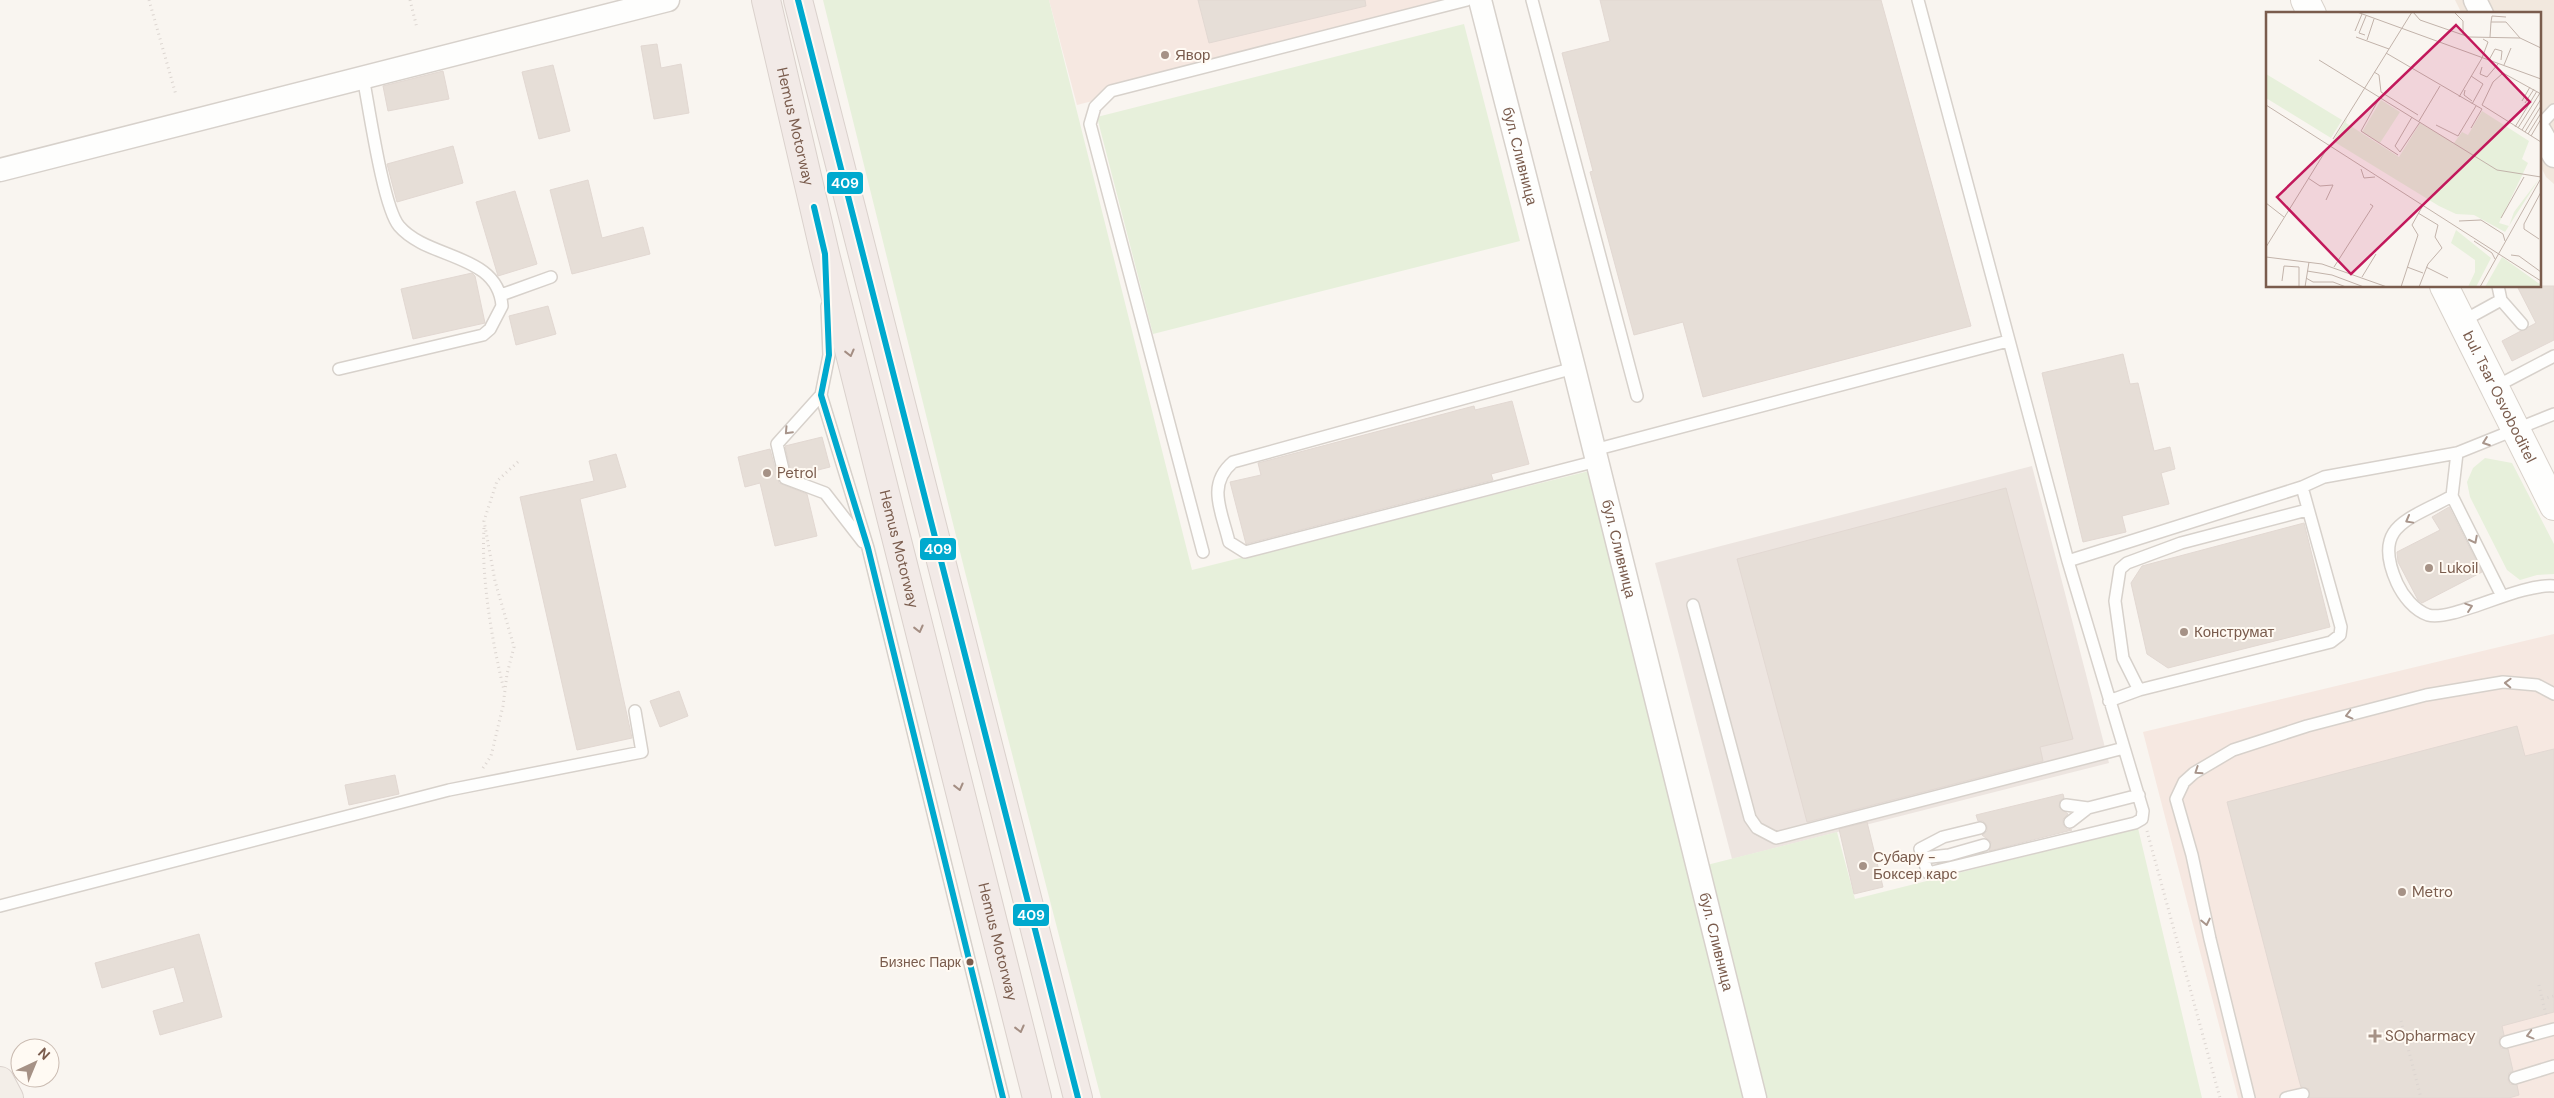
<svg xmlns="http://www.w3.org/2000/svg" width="2554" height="1098" font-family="'DM Sans',sans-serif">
<rect width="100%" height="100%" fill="#f9f5f0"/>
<path fill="#f2e8de" d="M 2455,0 L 2554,0 L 2554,184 L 2546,177 L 2540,165 L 2540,14 L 2462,14 Z"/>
<path fill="#f6e8e1" d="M 1049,0 L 1455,0 L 1457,6 L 1077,105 Z
M 2554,634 L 2554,1098 L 2238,1098 L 2143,732 Z"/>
<path fill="#ede5e0" d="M 2032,466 L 2109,763 L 1732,859 L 1655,563 Z"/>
<path fill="#e7f0db" d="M 823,0 L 1049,0 L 1192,570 L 1593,470 L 1699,867 L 1837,832 L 1855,899 L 2138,828 L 2202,1098 L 1101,1098 L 965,572 Z
M 1464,24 L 1520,241 L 1153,334 L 1097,117 Z
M 2485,458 L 2512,463 L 2554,544 L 2554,574 L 2537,575 L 2520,580 L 2507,570 L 2470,497 L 2467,482 L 2473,468 Z"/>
<path fill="#e6ded7" stroke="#e2d8d2" d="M 1198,0 L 1365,0 L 1366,6 L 1209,43 Z
M 1600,0 L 1881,0 L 1971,326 L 1703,397 L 1683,322 L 1634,335 L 1590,172 L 1593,171 L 1562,53 L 1610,41 Z
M 657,44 L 661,68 L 681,64 L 689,113 L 654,119 L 641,46 Z
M 553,65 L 570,131 L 539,139 L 522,72 Z
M 443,71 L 449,99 L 388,111 L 383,86 Z
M 453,146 L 463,183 L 397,202 L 387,164 Z
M 588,180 L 602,238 L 643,227 L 650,254 L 572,274 L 550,190 Z
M 515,191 L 537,264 L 498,276 L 476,202 Z
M 472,273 L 475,276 L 485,323 L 413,339 L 401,289 Z
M 2517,286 L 2554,286 L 2554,340 L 2512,361 L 2502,341 L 2536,323 Z
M 548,306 L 556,334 L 516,345 L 509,316 Z
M 2123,354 L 2130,384 L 2138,383 L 2154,451 L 2170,447 L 2175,469 L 2161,473 L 2169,504 L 2122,516 L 2126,532 L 2083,542 L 2042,373 Z
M 1512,401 L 1529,464 L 1491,474 L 1493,480 L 1246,544 L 1230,482 L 1261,475 L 1258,463 L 1474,406 L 1475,410 Z
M 822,437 L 830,467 L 802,474 L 802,477 L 791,472 L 785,446 Z
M 770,449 L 779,483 L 807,494 L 817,536 L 775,546 L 760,483 L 745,487 L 738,457 Z
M 616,454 L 626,487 L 580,499 L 632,738 L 577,750 L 520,497 L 594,481 L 589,461 Z
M 2006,488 L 2073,739 L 2040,747 L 2043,761 L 1807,822 L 1737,559 Z
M 2449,507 L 2482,572 L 2422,603 L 2418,600 L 2398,562 L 2397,552 L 2440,530 L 2432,517 Z
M 2304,523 L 2330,627 L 2168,668 L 2147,654 L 2131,583 L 2142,566 Z
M 679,691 L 688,716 L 660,727 L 650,701 Z
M 2517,726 L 2525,756 L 2554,749 L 2554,1012 L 2502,1026 L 2504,1035 L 2500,1037 L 2499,1043 L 2501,1048 L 2508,1049 L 2513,1071 L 2509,1073 L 2508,1080 L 2510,1084 L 2517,1085 L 2519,1095 L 2509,1098 L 2309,1098 L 2309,1089 L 2301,1087 L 2299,1080 L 2227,802 Z
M 395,775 L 399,794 L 349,805 L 345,785 Z
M 2063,794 L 2064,798 L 2060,801 L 2059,807 L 2068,814 L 2063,819 L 2063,824 L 2067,829 L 2072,830 L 1989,851 L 1991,842 L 1982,835 L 1987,831 L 1987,826 L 1983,821 L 1978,821 L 1976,815 Z
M 1867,822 L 1883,887 L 1854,894 L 1839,829 Z
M 199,934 L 222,1017 L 160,1035 L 153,1011 L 184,1002 L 174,967 L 102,988 L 95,963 Z"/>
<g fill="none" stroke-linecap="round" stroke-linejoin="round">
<defs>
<path id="service" d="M 1532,0 L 1637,396
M 1918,0 L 2068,561 L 2143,811 L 2142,819 L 2135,823 L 1928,873 L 1920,849 L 1943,837 L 1980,828
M 2540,125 L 2554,110
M 2498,286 L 2501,300 L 2522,324
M 501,295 L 551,277
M 827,306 L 829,355 L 821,395 L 868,548 L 1003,1098
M 2461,322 L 2501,300
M 1574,368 L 1233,462 C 1206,485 1222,512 1229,542 L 1245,552 L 1597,461
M 339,369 L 483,335 L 490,329 L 502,306 C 498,253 428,260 399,226 C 383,207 369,107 363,77
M 2493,388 L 2554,356
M 821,395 L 777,444 L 785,478 L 825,493 L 863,542
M 1594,450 L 2008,341
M 2457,453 L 2452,496 L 2502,596
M 2452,496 C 2409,520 2371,525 2397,583 C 2403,596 2414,610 2428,615 C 2452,622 2519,583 2554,586
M 1203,552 L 1090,124 L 1095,107 L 1111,91 L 1467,0
M 2068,561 L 2302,487 L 2324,477 L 2457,453 L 2554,414
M 1693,605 L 1750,818 L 1757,828 L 1776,838 L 2124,748
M 2139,690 L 2123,658 L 2115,601 L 2120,569 L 2127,563 L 2181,543 L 2307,510
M 2109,701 L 2139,690 L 2331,642 L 2340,635 L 2341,627 L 2302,487
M 2066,805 L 2088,808 L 2139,795
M 2070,822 L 2088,808
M 1922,858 L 1949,855 L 1984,845
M 0,906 L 449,790 L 642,752 L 635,711
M 2506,1042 L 2554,1029
M 2515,1078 L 2554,1066
M 2249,1098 L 2210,939 L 2192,855 L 2176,799 L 2184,782 L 2194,773 L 2233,750 L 2307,726 L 2426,695 L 2503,682 L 2537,685 L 2554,694
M 2286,1098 L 2303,1094"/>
<g id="minor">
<path id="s1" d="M 1480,0 L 1574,368 L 1755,1098"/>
<path d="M 2475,0 L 2482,14"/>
<path d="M 2540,131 L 2554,156"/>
<path d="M 0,170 L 668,0"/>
</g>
<g id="secondary">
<path d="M 2305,0 L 2312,14"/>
<path id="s2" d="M 2444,286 L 2554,506"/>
</g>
<path id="primary" d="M 0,1081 L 9,1098"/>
<g id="motorway">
<path id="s3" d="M 766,0 L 825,254 L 1037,1098"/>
<path d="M 798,0 L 1078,1098"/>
</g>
</defs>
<use href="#service" stroke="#d7d1cb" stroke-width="14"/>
<use href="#minor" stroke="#d7d1cb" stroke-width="25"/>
<use href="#secondary" stroke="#d9d2cb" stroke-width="30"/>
<use href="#primary" stroke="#dad1cc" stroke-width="30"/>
<use href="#motorway" stroke="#dad1cc" stroke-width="30"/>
<path stroke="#dcd5d0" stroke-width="3" stroke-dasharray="1 4" stroke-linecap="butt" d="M 149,0 L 176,95
M 410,0 L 417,28
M 484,528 C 481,577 492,642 504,690
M 483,768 L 491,756 L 503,706 L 507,674 L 514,647 L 495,581 L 484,521 L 497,481 L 519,461
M 2147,831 L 2220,1098
M 2539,985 L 2542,999 L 2554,996
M 2542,999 L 2547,1018
M 2401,1021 L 2421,1098"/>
<use href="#service" stroke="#fefefd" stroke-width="11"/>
<use href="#minor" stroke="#fefefd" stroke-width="22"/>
<use href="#secondary" stroke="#fefefd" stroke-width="28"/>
<use href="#primary" stroke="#f3eee8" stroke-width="28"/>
<use href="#motorway" stroke="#f2eae7" stroke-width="28"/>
<defs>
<path id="bus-1" d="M 798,0 L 1078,1098
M 814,207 L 825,254 L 829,355 L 821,395 L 868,548 L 1003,1098"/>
</defs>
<use href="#bus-1" stroke="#fffaf3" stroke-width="10"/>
<use href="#bus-1" stroke="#00a9ce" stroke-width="6"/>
</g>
<defs><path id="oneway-chevron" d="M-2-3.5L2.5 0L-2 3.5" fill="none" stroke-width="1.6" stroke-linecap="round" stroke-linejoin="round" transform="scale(1.25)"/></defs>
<g stroke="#a48e83">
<use href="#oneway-chevron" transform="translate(850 353) rotate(76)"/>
<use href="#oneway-chevron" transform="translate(919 629) rotate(76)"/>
<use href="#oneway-chevron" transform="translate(959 787) rotate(76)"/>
<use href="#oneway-chevron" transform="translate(1020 1029) rotate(76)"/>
</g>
<g stroke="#a8958b">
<use href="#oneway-chevron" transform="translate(788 431) rotate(133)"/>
<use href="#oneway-chevron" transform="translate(2486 442) rotate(160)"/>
<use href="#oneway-chevron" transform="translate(2409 520) rotate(151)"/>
<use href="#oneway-chevron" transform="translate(2474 540) rotate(63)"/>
<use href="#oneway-chevron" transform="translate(2469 607) rotate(-19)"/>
<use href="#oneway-chevron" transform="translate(2508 683) rotate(-178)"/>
<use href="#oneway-chevron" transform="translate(2349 715) rotate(166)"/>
<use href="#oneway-chevron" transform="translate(2198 771) rotate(146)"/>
<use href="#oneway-chevron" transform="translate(2206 922) rotate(78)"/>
<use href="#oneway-chevron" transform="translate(2530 1035) rotate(165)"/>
</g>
<g fill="#a69286" stroke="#fffaf3" stroke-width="2">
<circle cx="1165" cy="55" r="5"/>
<circle cx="767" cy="473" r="5"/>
<circle cx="2429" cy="568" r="5"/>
<circle cx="2184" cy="632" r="5"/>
<circle cx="1863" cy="866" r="5"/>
<circle cx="2402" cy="892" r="5"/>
<path d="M2372.5 1028.5h5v5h5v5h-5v5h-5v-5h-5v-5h5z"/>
</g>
<circle fill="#7a5c4d" stroke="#fffaf3" stroke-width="2" cx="970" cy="962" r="4.5"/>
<g text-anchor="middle" stroke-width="4" stroke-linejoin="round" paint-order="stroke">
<g font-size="14" fill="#7a5c4d" stroke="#fffaf3" text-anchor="end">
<text x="961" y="967">Бизнес Парк</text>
</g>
<g font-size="15" fill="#7a5c4d" stroke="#fffaf3" text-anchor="start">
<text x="1175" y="60">Явор</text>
<text x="777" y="478">Petrol</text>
<text x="2439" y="573">Lukoil</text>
<text x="2194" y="637">Конструмат</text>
<text x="1873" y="862">Субару -<tspan x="1873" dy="17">Боксер карс</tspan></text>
<text x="2412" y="897">Metro</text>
<text x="2385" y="1041">SOpharmacy</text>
</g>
<g font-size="15" fill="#7a5c4d" stroke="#fffaf3">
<text dy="5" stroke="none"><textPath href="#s3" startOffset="130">Hemus Motorway</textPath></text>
<text dy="5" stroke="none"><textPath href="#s1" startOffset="161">бул. Сливница</textPath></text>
<text dy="5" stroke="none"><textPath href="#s2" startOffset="124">bul. Tsar Osvoboditel</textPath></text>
<text dy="5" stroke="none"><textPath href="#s1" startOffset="566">бул. Сливница</textPath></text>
<text dy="5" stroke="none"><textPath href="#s3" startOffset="565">Hemus Motorway</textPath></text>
<text dy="5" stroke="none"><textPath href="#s3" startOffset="970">Hemus Motorway</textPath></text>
<text dy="5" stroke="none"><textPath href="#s1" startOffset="971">бул. Сливница</textPath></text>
</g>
</g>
<g transform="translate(2266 12)">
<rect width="275" height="275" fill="#f9f5f0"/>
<path d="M 0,62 L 76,108 L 65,126 L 0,86 ZM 115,88 L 134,100 L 114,131 L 96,120 ZM 216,99 L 263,129 L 256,147 L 262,151 L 233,211 L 243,214 L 248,200 L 273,167 L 239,220 L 208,203 L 190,202 L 173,194 L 67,129 L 81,106 L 80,111 L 133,145 L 154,111 L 188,131 L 196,120 L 202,123 ZM 190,218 L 225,246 L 210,275 L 202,275 L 209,260 L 209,248 L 185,231 ZM 236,245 L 275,273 L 275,275 L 219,275 Z" fill="#e7f0db"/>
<path fill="none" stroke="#c2b3aa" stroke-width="1" d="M 91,0 L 275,67M 147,0 L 154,8 L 203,25 L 254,26 L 275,36M 188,0 L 197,9 L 197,23M 225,10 L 226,4 L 240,5M 89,19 L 96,2M 99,23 L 93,21 L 100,4M 90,25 L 123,37M 224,25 L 225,10 L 240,10 L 254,26M 101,28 L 108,7M 120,41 L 216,97 L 205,116M 53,48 L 231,158 L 275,165M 223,48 L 229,37 L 236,39 L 235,48M 238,53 L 245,36M 216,55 L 214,62 L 221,65 L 232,52M 108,60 L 113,63 L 115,80 L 152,103M 205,64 L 217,72 L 206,92M 199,78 L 198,83 L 206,89M 275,82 L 237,61 L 227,70 L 216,93 L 275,130M 114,85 L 95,119 L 132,143M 193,85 L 216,46 L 222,30 L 217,27M 256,89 L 264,75M 259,91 L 268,77M 0,93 L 275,269M 146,105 L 129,134 L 134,140 L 154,110M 153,109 L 174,74M 170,113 L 192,124 L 210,94M 249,115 L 271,79M 252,116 L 274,81M 256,118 L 275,87M 259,120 L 275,94M 262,122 L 275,101M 265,124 L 275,107M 67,127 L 146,0M 95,157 L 98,166 L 109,165M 42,166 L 54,174 L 67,173 L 60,188M 0,191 L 18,205M 152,201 L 172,213 L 169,225 L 176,236 L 162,252 L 153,275M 235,206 L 258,165M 193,209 L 215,208 L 237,222 L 239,229M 273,227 L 258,217 L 258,212 L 275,180M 208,229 L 226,241 L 229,247M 0,235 L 62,135M 245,243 L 253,244 L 275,260M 0,245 L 56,252 L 121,275M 68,255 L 107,194 L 104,192M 141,255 L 157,261M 160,255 L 182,266M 41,259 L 66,263 L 98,275M 96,265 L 110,242M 40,266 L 47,270 L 67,270 L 80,275M 16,269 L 18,254 L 33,255 L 33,274M 39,275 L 43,250M 135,275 L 152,223 L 146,213 L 156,195M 214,275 L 274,168"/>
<path fill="#c2185b" fill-opacity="0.15" stroke="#c2185b" stroke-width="2.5" d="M 190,13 L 264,90 L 85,262 L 11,185 Z"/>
<rect width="275" height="275" fill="none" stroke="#7a5c4d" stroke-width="2.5"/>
</g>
<g stroke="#fffaf3" stroke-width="2">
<rect x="826" y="171" width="38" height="24" rx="5" fill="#00a9ce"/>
<rect x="919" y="537" width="38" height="24" rx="5" fill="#00a9ce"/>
<rect x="1012" y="903" width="38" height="24" rx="5" fill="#00a9ce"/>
</g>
<g font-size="14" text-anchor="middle" font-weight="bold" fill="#fff">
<text x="845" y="188">409</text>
<text x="938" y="554">409</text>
<text x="1031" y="920">409</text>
</g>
<g transform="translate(35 1063) rotate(44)"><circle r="24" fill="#fffaf3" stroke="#cabbb1"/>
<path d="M0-4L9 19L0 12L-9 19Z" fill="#a69286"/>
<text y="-8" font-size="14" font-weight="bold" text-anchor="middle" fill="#7a5c4d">N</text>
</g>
</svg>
